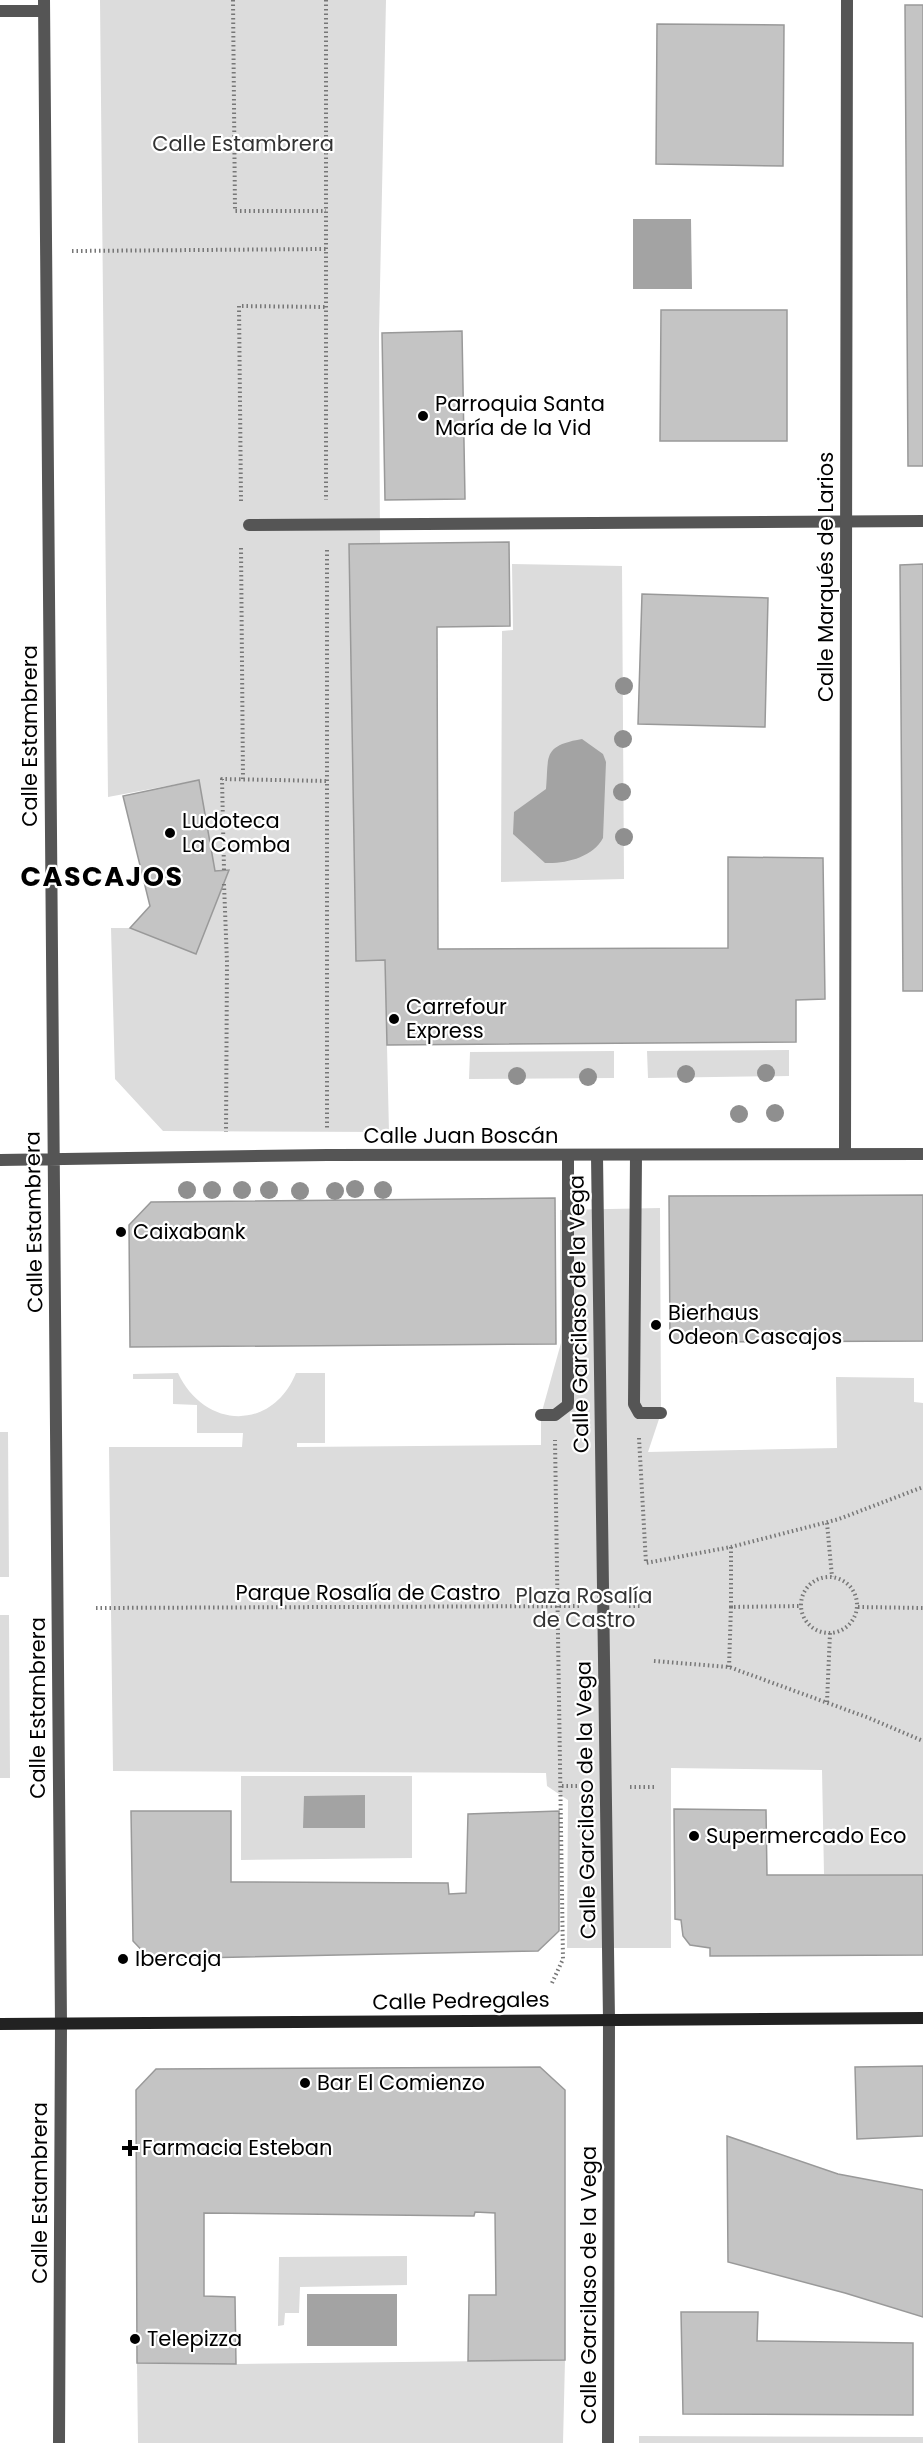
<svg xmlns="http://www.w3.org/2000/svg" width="923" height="2443" font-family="Poppins,sans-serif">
<rect width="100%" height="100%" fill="#fff"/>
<path fill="#dcdcdc" d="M 100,0 L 386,0 L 379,334 L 380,544 L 349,544 L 356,961 L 385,960 L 389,1132 L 163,1131 L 115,1079 L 111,928 L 130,928 L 196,954 L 229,871 L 215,871 L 199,780 L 108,797 Z
M 512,564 L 622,566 L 624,879 L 501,882 L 502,631 L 513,630 Z
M 789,1050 L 789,1076 L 648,1078 L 647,1051 Z
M 614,1051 L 614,1078 L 469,1079 L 470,1052 Z
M 660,1208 L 661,1413 L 648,1452 L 837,1448 L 836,1377 L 914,1378 L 914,1402 L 923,1403 L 923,1875 L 824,1874 L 822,1770 L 671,1768 L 671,1948 L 567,1948 L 568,1800 L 547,1786 L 546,1773 L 113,1771 L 109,1447 L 242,1447 L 243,1433 L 197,1433 L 197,1405 L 173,1404 L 173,1379 L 133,1379 L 133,1374 L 178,1373 C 204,1429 272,1432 296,1373 L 325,1373 L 325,1443 L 297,1443 L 297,1447 L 541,1445 L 541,1415 L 561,1343 L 560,1210 Z
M 0,1432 L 8,1432 L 9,1577 L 0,1577 Z
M 0,1615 L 9,1615 L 10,1778 L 0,1778 Z
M 241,1776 L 412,1776 L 412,1858 L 241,1860 Z
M 407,2256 L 407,2285 L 300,2287 L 299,2313 L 285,2313 L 284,2325 L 278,2326 L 279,2257 Z
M 565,2360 L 563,2443 L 138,2443 L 137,2363 L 236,2364 Z
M 639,2436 L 923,2437 L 923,2443 L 639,2443 Z"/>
<path fill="#a3a3a3" d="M 633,219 L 691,219 L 692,289 L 633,289 Z
M 582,739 L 603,754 L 606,762 L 603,838 C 593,857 566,864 545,863 L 513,834 L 514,812 L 546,789 C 549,756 542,746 582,739 Z
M 365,1795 L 365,1828 L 303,1828 L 304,1796 Z
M 307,2294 L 397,2294 L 397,2346 L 307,2346 Z"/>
<path fill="#c4c4c4" stroke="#999" stroke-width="1.5" d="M 905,5 L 923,5 L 923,466 L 908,466 Z
M 657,24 L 784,25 L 783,166 L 656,164 Z
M 661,310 L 787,310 L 787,441 L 660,441 Z
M 462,331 L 465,499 L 385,500 L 382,333 Z
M 509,542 L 510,626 L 437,627 L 438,949 L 728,948 L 728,857 L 823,858 L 825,999 L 796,1000 L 796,1042 L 387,1045 L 385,960 L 356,961 L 349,544 Z
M 923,564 L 923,991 L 903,991 L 900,565 Z
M 642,594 L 768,598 L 765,727 L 638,724 Z
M 199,780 L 215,871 L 229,870 L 196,954 L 130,928 L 150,906 L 123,796 Z
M 923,1195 L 923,1341 L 670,1342 L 669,1196 Z
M 555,1198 L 556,1344 L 130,1347 L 129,1225 L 151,1202 Z
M 674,1809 L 766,1810 L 767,1875 L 923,1875 L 923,1955 L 710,1956 L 710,1948 L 690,1945 L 683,1936 L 681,1920 L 675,1919 Z
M 131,1811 L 231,1811 L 231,1882 L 448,1883 L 449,1894 L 466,1893 L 468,1814 L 559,1811 L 559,1931 L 538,1951 L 150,1959 L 133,1941 Z
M 923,2066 L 923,2136 L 857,2139 L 855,2067 Z
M 540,2067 L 565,2090 L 565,2360 L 468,2361 L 469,2295 L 496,2295 L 495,2213 L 475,2212 L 474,2216 L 204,2213 L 204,2296 L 235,2297 L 236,2364 L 137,2363 L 136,2090 L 156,2069 Z
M 727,2136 L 838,2174 L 923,2190 L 923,2317 L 845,2293 L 728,2262 Z
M 681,2312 L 758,2312 L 757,2341 L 913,2343 L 913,2415 L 683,2414 Z"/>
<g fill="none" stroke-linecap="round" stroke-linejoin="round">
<path stroke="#777" stroke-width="4" stroke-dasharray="1.5 3" stroke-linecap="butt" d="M 233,0 L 235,211 L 326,211
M 326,0 L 326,500
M 72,251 L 326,249
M 241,501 L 239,306 L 326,307
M 241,548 L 243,779
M 327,550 L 327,1130
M 224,870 L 222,779 L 327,781
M 224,884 L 227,962 L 226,1132
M 639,1438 L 646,1563 L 731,1547 L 839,1519 L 923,1487
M 827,1523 L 832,1577
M 731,1547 L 731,1607 L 800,1606
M801 1605a28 28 0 1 1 56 0a28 28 0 1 1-56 0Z
M 629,1606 L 640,1606
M 858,1607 L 923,1608
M 96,1608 L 579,1606
M 654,1661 L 729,1667 L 869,1718 L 923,1741
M 729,1667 L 731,1607
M 827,1702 L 830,1633
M 562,1786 L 581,1786
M 630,1787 L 656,1787
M 552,1983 L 563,1959 L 555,1440"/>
<path stroke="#555" stroke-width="12" d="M 249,525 L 923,521
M 636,1155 L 634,1404 L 639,1413 L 661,1413
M 597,1156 L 609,2020
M 541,1415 L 555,1415 L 568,1405 L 568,1155"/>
<path stroke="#555" stroke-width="12" d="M 44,0 L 61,2024 L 59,2443
M 0,11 L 44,11
M 845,1154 L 847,0
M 0,1160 L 327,1155 L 923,1154
M 608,2443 L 609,2020"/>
<path stroke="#222" stroke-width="12" d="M 0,2024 L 923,2018"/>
</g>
<g fill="#8f8f8f">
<circle cx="624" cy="686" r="9"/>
<circle cx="623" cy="739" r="9"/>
<circle cx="622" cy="792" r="9"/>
<circle cx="624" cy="837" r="9"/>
<circle cx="766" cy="1073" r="9"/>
<circle cx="686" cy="1074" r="9"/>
<circle cx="517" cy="1076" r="9"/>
<circle cx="588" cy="1077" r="9"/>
<circle cx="775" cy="1113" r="9"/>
<circle cx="739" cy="1114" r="9"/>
<circle cx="355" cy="1189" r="9"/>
<circle cx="187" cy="1190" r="9"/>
<circle cx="212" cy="1190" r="9"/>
<circle cx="242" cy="1190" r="9"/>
<circle cx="269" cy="1190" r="9"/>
<circle cx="383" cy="1190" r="9"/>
<circle cx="300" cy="1191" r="9"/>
<circle cx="335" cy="1191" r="9"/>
</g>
<g fill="#000" stroke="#fff" stroke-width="2">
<circle cx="423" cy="416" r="6"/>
<circle cx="170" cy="833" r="6"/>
<circle cx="394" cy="1019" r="6"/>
<circle cx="121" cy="1232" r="6"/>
<circle cx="656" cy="1325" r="6"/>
<circle cx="694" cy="1836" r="6"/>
<circle cx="123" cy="1959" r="6"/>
<circle cx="305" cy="2083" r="6"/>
<path d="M127 2139h6v6h6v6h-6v6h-6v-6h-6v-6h6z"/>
<circle cx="135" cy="2339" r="6"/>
</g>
<g text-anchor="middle" stroke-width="4.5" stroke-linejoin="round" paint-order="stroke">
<g font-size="21" fill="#333" stroke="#fff">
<text x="243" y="151">Calle Estambrera</text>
<text x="584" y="1603">Plaza Rosalía<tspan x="584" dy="24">de Castro</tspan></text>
</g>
<g font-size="21" fill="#000" stroke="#fff" text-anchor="start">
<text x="435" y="411">Parroquia Santa<tspan x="435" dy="24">María de la Vid</tspan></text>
<text x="182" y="828">Ludoteca<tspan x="182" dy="24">La Comba</tspan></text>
<text x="406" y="1014">Carrefour<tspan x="406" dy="24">Express</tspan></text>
<text x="133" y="1239">Caixabank</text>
<text x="668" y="1320">Bierhaus<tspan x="668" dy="24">Odeon Cascajos</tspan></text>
<text x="706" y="1843">Supermercado Eco</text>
<text x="135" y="1966">Ibercaja</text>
<text x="317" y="2090">Bar El Comienzo</text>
<text x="142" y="2155">Farmacia Esteban</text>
<text x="147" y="2346">Telepizza</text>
</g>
<g font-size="21" fill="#000" stroke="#fff">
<text transform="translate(826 577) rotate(-90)" y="7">Calle Marqués de Larios</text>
<text transform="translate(30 736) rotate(-90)" y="7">Calle Estambrera</text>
<text x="461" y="1143">Calle Juan Boscán</text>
<text transform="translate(34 1222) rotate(-91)" y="7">Calle Estambrera</text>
<text transform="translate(579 1314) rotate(-91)" y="7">Calle Garcilaso de la Vega</text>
<text x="368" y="1600">Parque Rosalía de Castro</text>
<text transform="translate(38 1708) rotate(-90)" y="7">Calle Estambrera</text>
<text transform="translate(586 1800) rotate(-91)" y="7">Calle Garcilaso de la Vega</text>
<text transform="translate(461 2001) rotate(-1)" y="7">Calle Pedregales</text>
<text transform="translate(40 2193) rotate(-90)" y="7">Calle Estambrera</text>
<text transform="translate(589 2285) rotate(-90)" y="7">Calle Garcilaso de la Vega</text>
</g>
<g font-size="27" font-weight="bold" letter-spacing="1.5" fill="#000" stroke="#fff">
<text x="102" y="886">CASCAJOS</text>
</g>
</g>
</svg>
